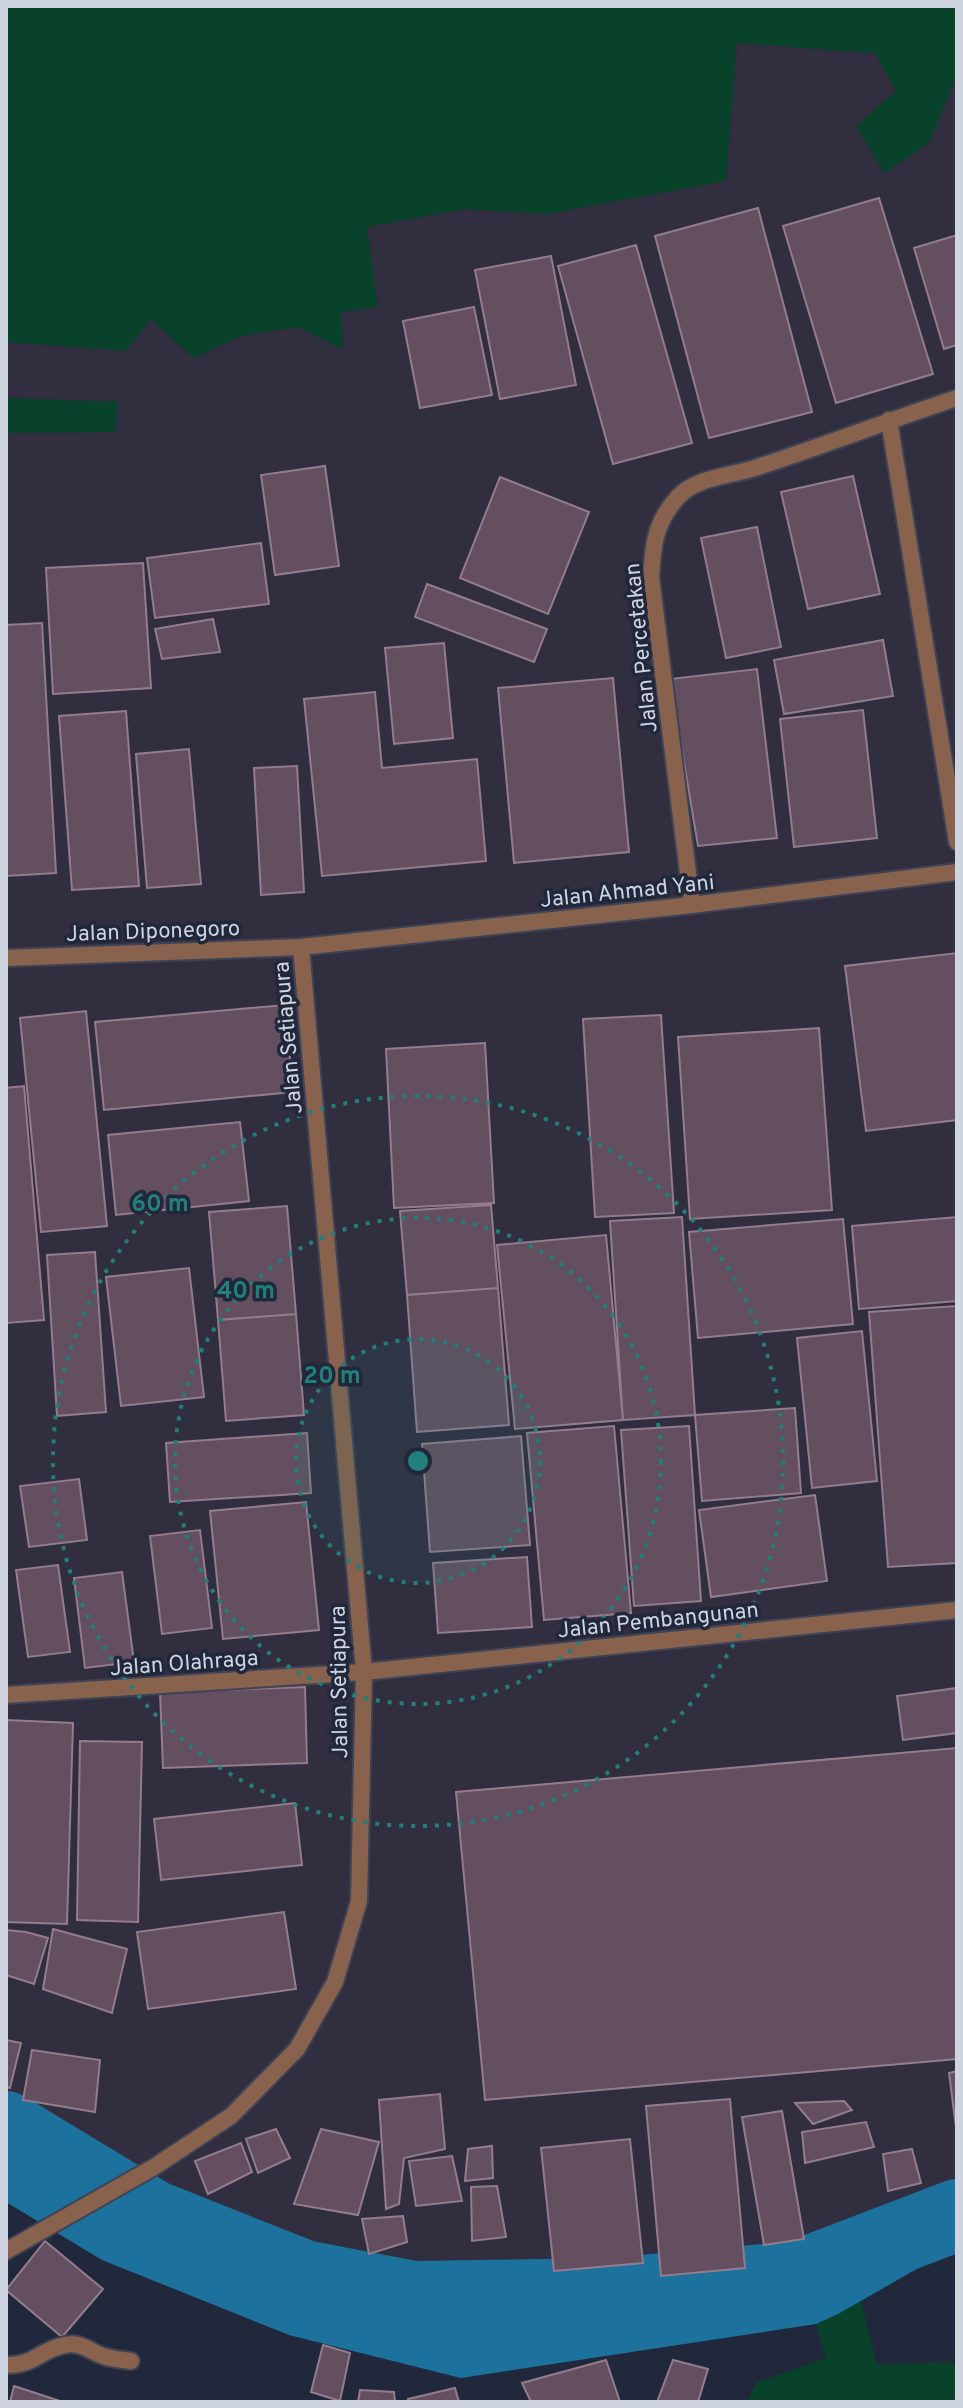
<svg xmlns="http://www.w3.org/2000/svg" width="963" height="2408" font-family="Overpass,sans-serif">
<rect width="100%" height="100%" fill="#22283c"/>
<path fill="#312e3f" d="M 737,43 L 875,53 L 896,91 L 957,75 L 957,2224 L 917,2243 L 830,2276 L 703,2311 L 539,2328 L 325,2293 L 68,2186 L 6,2147 L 6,433 L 115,432 L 118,402 L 6,398 L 6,342 L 125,351 L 151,319 L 194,358 L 241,336 L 299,327 L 341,312 L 378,307 L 366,227 L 465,209 L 548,214 Z"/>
<path fill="#08422b" d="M 6,6 L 957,6 L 957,75 L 929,143 L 884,173 L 856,126 L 896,91 L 875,53 L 737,43 L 726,181 L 548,214 L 465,209 L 367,227 L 378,307 L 341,312 L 343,350 L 299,327 L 241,336 L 194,358 L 151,319 L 126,351 L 6,342 Z
M 6,398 L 118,402 L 115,432 L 6,433 Z
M 861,2301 L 877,2365 L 957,2362 L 957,2402 L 747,2402 L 756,2383 L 826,2358 L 816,2324 Z"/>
<path fill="#1d719d" d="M 6,2147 L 68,2186 L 325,2293 L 539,2328 L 703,2311 L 830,2276 L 917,2243 L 957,2224 L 957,2246 L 838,2314 L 816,2324 L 461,2378 L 289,2335 L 102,2260 L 6,2202 Z"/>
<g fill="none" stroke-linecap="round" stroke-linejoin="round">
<path stroke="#1d719d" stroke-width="72" d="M 6,2127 L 153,2216 L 304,2276 L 414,2297 L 608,2294 L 795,2277 L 957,2215"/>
</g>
<path fill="#634f60" stroke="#927c8e" stroke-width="2" d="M 879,198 L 933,374 L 836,403 L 783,226 Z
M 758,208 L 812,412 L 709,438 L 655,236 Z
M 957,235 L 957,345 L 944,349 L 914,248 Z
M 636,245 L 692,443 L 613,464 L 558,266 Z
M 551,256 L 576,385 L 500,399 L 475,270 Z
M 474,307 L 492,395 L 420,408 L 403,321 Z
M 325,466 L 339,566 L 275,575 L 261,475 Z
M 853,476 L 880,594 L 808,609 L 781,492 Z
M 500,477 L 589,512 L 548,614 L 460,578 Z
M 757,527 L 781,647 L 726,658 L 701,538 Z
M 261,543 L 269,604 L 155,618 L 147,558 Z
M 143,563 L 151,688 L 53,694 L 46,568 Z
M 427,584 L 547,629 L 534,662 L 415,617 Z
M 213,619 L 220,652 L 162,659 L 155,629 Z
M 42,623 L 56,873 L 6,876 L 6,625 Z
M 883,640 L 893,696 L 784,714 L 774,660 Z
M 444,643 L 453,738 L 394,744 L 385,648 Z
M 757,669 L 777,838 L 698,846 L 670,679 Z
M 613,678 L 629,852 L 514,863 L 498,688 Z
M 375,692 L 382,768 L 477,759 L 486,861 L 322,876 L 304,699 Z
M 863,710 L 877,838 L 794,847 L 780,719 Z
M 126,711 L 139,886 L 72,890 L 59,716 Z
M 189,749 L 201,884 L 147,888 L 136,754 Z
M 297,766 L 304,892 L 261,895 L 254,768 Z
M 957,953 L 957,1120 L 866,1131 L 845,966 Z
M 285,1005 L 293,1092 L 104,1110 L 95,1022 Z
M 86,1011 L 107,1226 L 41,1232 L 20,1018 Z
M 661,1015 L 674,1213 L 595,1217 L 583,1019 Z
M 819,1028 L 832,1210 L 690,1219 L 678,1037 Z
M 485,1043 L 494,1203 L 394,1208 L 386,1049 Z
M 24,1086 L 44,1320 L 6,1323 L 6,1088 Z
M 240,1122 L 249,1201 L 116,1215 L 108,1135 Z
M 491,1205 L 498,1288 L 407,1295 L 400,1211 Z
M 287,1206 L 296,1314 L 218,1320 L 209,1212 Z
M 682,1217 L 695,1415 L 623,1420 L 610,1221 Z
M 957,1217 L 957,1301 L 859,1309 L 852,1226 Z
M 843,1219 L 853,1324 L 698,1338 L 689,1232 Z
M 606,1235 L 623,1420 L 515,1429 L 497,1245 Z
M 95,1252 L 106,1412 L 57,1416 L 47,1255 Z
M 189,1268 L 204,1397 L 121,1406 L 106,1277 Z
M 498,1288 L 509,1425 L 417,1432 L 407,1295 Z
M 957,1306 L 957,1563 L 888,1567 L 869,1312 Z
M 296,1314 L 304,1415 L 226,1421 L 218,1320 Z
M 862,1331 L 877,1481 L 812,1488 L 797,1338 Z
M 795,1408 L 801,1493 L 702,1501 L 695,1415 Z
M 614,1426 L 631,1613 L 544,1620 L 527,1433 Z
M 689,1426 L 701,1601 L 634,1606 L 621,1430 Z
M 307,1433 L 311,1493 L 170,1502 L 166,1443 Z
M 521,1436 L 530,1545 L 430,1552 L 422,1444 Z
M 79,1479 L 87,1540 L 29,1547 L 20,1486 Z
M 815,1495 L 827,1581 L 711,1597 L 699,1510 Z
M 306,1502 L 319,1630 L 223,1639 L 210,1511 Z
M 200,1530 L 212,1628 L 162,1634 L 150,1536 Z
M 527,1557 L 532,1627 L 438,1633 L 433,1563 Z
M 58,1565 L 70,1652 L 28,1657 L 16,1570 Z
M 122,1572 L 134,1662 L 85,1668 L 74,1578 Z
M 305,1687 L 307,1763 L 163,1768 L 160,1692 Z
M 957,1688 L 957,1733 L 903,1740 L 897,1696 Z
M 6,1720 L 73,1723 L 67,1924 L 6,1922 Z
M 80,1741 L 142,1742 L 138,1922 L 77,1920 Z
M 957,1748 L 957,2059 L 485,2100 L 456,1792 Z
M 295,1803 L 302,1865 L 161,1880 L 154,1819 Z
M 284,1912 L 296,1989 L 148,2009 L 137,1932 Z
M 53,1929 L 127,1949 L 112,2013 L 43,1989 Z
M 6,1930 L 26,1932 L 48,1938 L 34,1984 L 6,1975 Z
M 6,2040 L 21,2043 L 10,2088 L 6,2087 Z
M 32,2050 L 100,2060 L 95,2112 L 23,2100 Z
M 957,2071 L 957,2135 L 949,2073 Z
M 440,2094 L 445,2149 L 404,2158 L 399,2204 L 386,2209 L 379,2100 Z
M 730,2099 L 745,2268 L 661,2276 L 646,2106 Z
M 844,2101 L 852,2110 L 813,2124 L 795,2103 Z
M 782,2111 L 804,2239 L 764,2245 L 742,2117 Z
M 866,2122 L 874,2147 L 805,2163 L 802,2132 Z
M 276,2129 L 290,2158 L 258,2173 L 246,2139 Z
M 321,2129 L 379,2142 L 358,2215 L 294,2204 Z
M 630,2139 L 643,2263 L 554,2271 L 541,2148 Z
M 241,2143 L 252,2172 L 208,2194 L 195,2161 Z
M 492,2146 L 493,2178 L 465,2181 L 468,2149 Z
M 912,2149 L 921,2183 L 888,2191 L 883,2154 Z
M 452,2156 L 462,2201 L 416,2206 L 409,2161 Z
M 497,2186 L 506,2237 L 472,2241 L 471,2187 Z
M 403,2216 L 407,2242 L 369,2254 L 362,2219 Z
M 45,2241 L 103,2289 L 62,2337 L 6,2290 Z
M 323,2345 L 350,2353 L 340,2401 L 311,2392 Z
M 606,2360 L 620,2402 L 531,2402 L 522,2383 Z
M 673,2360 L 708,2369 L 698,2402 L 657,2402 Z
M 14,2386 L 63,2402 L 10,2402 Z
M 455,2388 L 459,2402 L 409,2402 L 408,2399 Z
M 360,2390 L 394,2392 L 395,2402 L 358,2402 Z"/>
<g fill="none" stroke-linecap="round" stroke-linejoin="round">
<defs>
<path id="service" d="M 6,2365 C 36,2365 39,2350 65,2345 C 82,2341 91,2353 106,2357 C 114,2359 123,2360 131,2361"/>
<path id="minor" d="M 6,958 L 301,947
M 6,1695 L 364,1672 L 957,1610"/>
<path id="tertiary" d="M 889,420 L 957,842
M 692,905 L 651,577 C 653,545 655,522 678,497 C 698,476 733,476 758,467 C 825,445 890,420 957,398
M 6,2251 L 154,2167 L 231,2116 L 297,2049 L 335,1982 L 359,1901 L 364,1672 L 301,947 L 692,905 L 957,872"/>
</defs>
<use href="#service" stroke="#3e4456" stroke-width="20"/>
<use href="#minor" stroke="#3e4456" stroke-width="20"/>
<use href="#tertiary" stroke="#3e4456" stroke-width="20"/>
<use href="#service" stroke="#88624d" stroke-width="16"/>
<use href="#minor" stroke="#88624d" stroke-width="16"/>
<use href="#tertiary" stroke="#88624d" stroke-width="16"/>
</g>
<circle cx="418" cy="1461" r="122" fill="#227f7a" fill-opacity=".12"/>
<g fill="none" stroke="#227f7a" stroke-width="4" stroke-dasharray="4 8">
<circle cx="418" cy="1461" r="122"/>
<circle cx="418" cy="1461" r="243"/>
<circle cx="418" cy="1461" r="365"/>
</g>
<g text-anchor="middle" stroke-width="7" stroke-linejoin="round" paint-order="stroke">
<g font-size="22" fill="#cfd4e1" stroke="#22283c">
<text transform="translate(640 648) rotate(-96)" y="8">Jalan Percetakan</text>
<text transform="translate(627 890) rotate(-6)" y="8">Jalan Ahmad Yani</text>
<text transform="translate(153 930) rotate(-2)" y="8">Jalan Diponegoro</text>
<text transform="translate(287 1038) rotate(-95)" y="8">Jalan Setiapura</text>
<text transform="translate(658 1619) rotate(-6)" y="8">Jalan Pembangunan</text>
<text transform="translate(184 1662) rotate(-4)" y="8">Jalan Olahraga</text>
<text transform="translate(338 1682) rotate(-91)" y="8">Jalan Setiapura</text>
</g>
</g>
<circle cx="418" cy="1461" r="12" fill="#227f7a" stroke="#22283c" stroke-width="4"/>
<g font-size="24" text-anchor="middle" font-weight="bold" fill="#227f7a" stroke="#22283c" stroke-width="7" stroke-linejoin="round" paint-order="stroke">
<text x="160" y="1211">60 m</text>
<text x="246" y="1298">40 m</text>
<text x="332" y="1383">20 m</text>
</g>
<rect width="963" height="2408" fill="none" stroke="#cfd4e1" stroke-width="16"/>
</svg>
